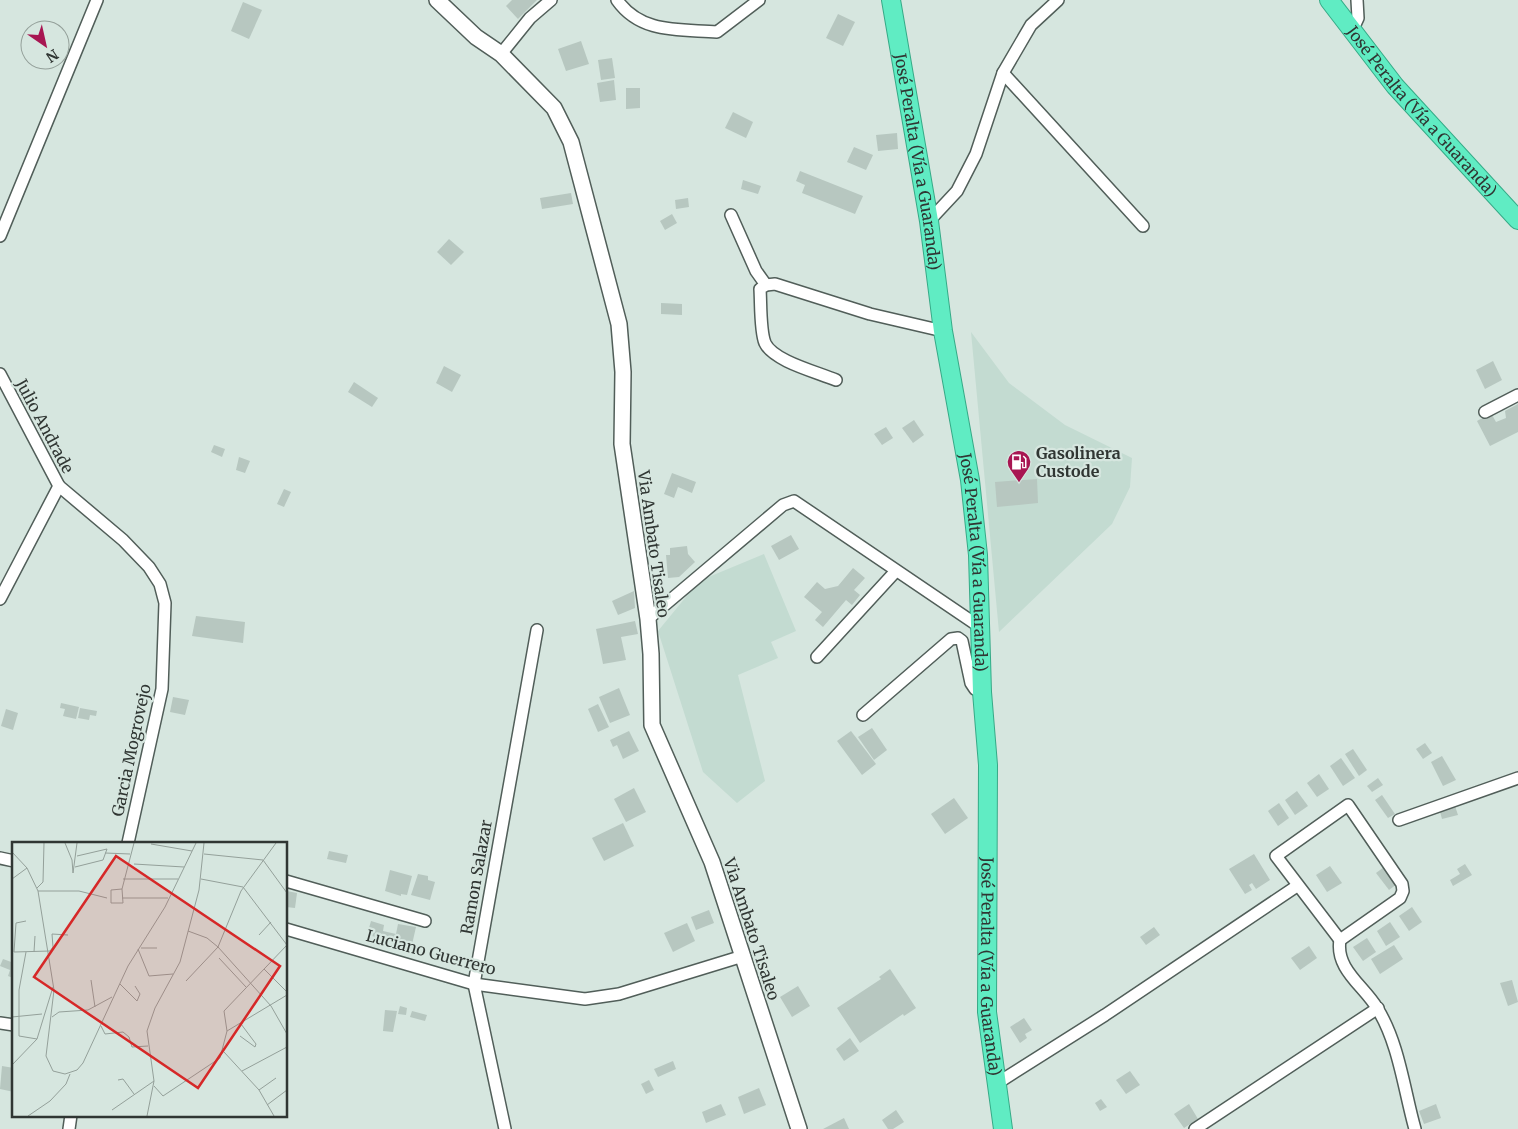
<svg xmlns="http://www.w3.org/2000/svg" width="1518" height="1129" font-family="Merriweather,serif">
  <rect width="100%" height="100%" fill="#d6e6df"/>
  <g fill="#c3dbd1">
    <polygon points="971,332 1009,383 1065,425 1132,458 1130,487 1112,524 999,632"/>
    <polygon points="764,554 796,631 771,642 778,658 738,675 765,781 737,803 703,772 658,631 699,581"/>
  </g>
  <g fill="#b7c7c0">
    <polygon points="512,0 537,0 518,19 506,6"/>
    <polygon points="243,2 262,10 249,39 231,31"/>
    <polygon points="838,14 855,22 843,46 826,38"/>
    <polygon points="581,41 589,64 566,71 558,49"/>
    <polygon points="612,58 615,78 601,80 598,60"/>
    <polygon points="614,80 616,100 600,102 597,83"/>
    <polygon points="626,88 640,88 640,108 626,109"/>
    <polygon points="733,112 753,122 746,138 725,128"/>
    <polygon points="897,133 898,149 878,151 876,135"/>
    <polygon points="854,147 873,155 866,170 847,162"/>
    <polygon points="800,171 863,196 855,214 802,193 805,185 796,181"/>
    <polygon points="743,180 761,186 758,194 741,189"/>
    <polygon points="571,193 573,204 542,209 540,198"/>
    <polygon points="688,198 689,207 676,209 675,200"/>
    <polygon points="672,214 677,223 665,230 660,221"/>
    <polygon points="449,239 464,252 451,265 437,252"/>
    <polygon points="661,303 682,304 682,315 661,314"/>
    <polygon points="1493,361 1502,380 1485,389 1476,370"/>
    <polygon points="444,366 461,375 452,392 436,383"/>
    <polygon points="354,382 378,398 372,407 348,392"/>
    <polygon points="1518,404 1518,432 1490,446 1477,421 1491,413 1496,422 1506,418 1505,411"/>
    <polygon points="914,420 924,435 913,443 902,428"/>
    <polygon points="886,427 893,438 882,445 874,434"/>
    <polygon points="214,445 225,449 222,457 211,452"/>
    <polygon points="239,457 250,461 245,473 236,470"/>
    <polygon points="672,473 696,482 692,493 678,487 674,498 664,494"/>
    <polygon points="1037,479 1038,503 997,507 995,482"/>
    <polygon points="284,489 291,492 284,507 277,504"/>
    <polygon points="791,535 799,549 779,560 771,546"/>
    <polygon points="687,546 688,554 695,562 679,577 668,578 666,555 670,555 670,548"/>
    <polygon points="853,568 865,578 854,590 860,595 852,605 846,600 823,627 815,620 822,612 804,597 817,582 825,589 838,586"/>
    <polygon points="634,591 635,608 618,615 612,601"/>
    <polygon points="196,616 245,622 243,643 192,636"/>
    <polygon points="635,621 638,634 621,637 626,660 603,664 596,629"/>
    <polygon points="619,688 630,715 610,723 599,697"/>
    <polygon points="173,697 189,700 185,715 170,712"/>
    <polygon points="61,703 79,707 76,719 63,716 65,709 60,708"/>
    <polygon points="598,704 609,727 598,732 588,709"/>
    <polygon points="80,708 97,711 96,716 90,715 89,720 78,718"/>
    <polygon points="6,709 18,713 13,730 1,726"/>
    <polygon points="872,728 887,750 874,760 858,737"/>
    <polygon points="629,731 639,751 623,759 617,745 613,747 610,740"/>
    <polygon points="851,731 876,764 862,775 837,741"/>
    <polygon points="1425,743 1432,753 1423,759 1416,749"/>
    <polygon points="1353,749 1367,770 1359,776 1345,754"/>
    <polygon points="1442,756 1456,780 1443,786 1431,762"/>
    <polygon points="1341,758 1355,778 1343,786 1330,766"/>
    <polygon points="1319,774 1329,789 1317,797 1307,783"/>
    <polygon points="1378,778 1383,785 1372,792 1367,786"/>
    <polygon points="634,788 646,812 626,822 614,799"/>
    <polygon points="1297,791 1308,806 1295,815 1285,800"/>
    <polygon points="1382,795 1395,814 1388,818 1375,800"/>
    <polygon points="954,798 968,818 945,834 931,814"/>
    <polygon points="1279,803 1289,818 1278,826 1268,811"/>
    <polygon points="1454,803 1458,815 1442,819 1439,808"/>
    <polygon points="623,823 634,846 604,861 592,838"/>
    <polygon points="329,851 348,855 346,863 327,859"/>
    <polygon points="1254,854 1270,880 1256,889 1252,883 1249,885 1252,890 1245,894 1229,869"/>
    <polygon points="1465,864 1472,875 1453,886 1450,880 1460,874 1457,869"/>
    <polygon points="1330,866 1342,883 1327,892 1316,875"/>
    <polygon points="1384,867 1397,884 1389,890 1376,873"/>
    <polygon points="390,870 412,876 407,895 401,894 401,896 385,891"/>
    <polygon points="418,874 428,876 428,880 435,882 430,900 411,895"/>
    <polygon points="287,891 297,893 295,908 286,907"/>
    <polygon points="1412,907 1422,922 1409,931 1399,916"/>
    <polygon points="709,910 714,923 696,930 691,917"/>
    <polygon points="371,921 384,925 383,931 396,934 398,924 416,927 411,949 394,946 396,936 394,941 367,935"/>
    <polygon points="1390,922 1400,937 1386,946 1377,931"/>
    <polygon points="687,923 695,941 673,952 664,933"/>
    <polygon points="1154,927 1160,935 1146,945 1140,937"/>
    <polygon points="1367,938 1376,952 1363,961 1353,947"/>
    <polygon points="1394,945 1403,959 1380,974 1371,959"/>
    <polygon points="1309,946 1317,958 1300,970 1291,958"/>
    <polygon points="3,959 14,963 13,978 8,976 10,970 0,966"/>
    <polygon points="890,969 916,1008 904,1016 903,1014 860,1043 837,1008 881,979 879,977"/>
    <polygon points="1512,980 1518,1002 1508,1006 1500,983"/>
    <polygon points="798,986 810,1006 792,1017 780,997"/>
    <polygon points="400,1006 407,1008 406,1015 398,1014"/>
    <polygon points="385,1010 397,1011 393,1032 383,1031"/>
    <polygon points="412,1011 427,1015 425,1021 410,1017"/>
    <polygon points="1024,1018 1032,1030 1025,1034 1027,1038 1020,1043 1010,1027"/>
    <polygon points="850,1038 859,1051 844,1061 836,1049"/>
    <polygon points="673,1061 676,1069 658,1077 654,1069"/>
    <polygon points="2,1066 14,1068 14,1092 0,1089"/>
    <polygon points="1130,1071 1140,1085 1126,1094 1116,1080"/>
    <polygon points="649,1080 654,1090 646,1094 641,1084"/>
    <polygon points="759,1088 766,1105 744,1114 738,1097"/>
    <polygon points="1101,1099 1107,1107 1100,1111 1095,1103"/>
    <polygon points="721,1104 726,1115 706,1123 702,1112"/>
    <polygon points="1189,1104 1198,1119 1184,1128 1174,1114"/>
    <polygon points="1436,1104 1441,1118 1424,1124 1419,1111"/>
    <polygon points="896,1110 904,1122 893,1129 888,1129 882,1120"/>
    <polygon points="844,1118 849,1129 823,1129"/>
  </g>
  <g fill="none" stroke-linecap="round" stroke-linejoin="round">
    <g stroke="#515e59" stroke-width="14">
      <g id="minor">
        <path d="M 617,0 C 641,34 679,29 717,32 L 759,0"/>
        <polyline points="1352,31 1358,18 1357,0"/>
        <polyline points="501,54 530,18 551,0"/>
        <polyline points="1003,73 1143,226"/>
        <polyline points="731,215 756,271 766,285"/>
        <polyline points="929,221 957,191 976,154 1003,73 1031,25 1058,0"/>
        <polyline points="0,236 97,0"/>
        <polyline points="0,374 59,486 123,540 149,567 160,584 165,603 162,689 128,843"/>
        <path d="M 836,380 C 817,372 773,361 765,343 C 760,331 761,304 760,289 L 766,285 L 775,284 L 870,314 L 943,331"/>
        <polyline points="1485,412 1518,395"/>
        <polyline points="0,599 59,486"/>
        <polyline points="648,619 783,505 794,501 980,627"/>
        <polyline points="817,657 895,572"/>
        <polyline points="863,715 951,639 958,638 962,641 971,683 975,689 982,692"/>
        <polygon points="1348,805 1402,884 1403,891 1400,898 1340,940 1276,856"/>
        <polyline points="1399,820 1518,778"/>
        <polyline points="0,858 14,861"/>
        <polyline points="286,881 425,921"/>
        <polyline points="286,929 474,984 585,999 619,994 743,956"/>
        <path d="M 1340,940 C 1335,969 1364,986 1377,1008 C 1399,1043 1404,1090 1415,1129"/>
        <polyline points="0,1023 14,1025"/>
        <polyline points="996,1084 1105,1015 1297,886"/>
        <polyline points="69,1129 71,1115"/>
        <polyline points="505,1129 474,984 537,630"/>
        <polyline points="1195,1129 1378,1008"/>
      </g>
    </g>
    <g stroke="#515e59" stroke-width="18">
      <polyline id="secondary" points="437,0 476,37 501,54 554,108 571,142 619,324 623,372 622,444 648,619 651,654 652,725 712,862 799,1129"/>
    </g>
    <g stroke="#36aa87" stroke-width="20">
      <g id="trunk">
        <path id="s1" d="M 891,0 L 929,221 L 943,331 L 970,480 L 978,555 L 982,692 L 988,765 L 987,1012 L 1003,1129"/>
        <path id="s2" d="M 1329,0 L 1395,86 L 1518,220"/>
      </g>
    </g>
    <use href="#minor" stroke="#fff" stroke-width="11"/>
    <use href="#secondary" stroke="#fff" stroke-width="15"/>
    <use href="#trunk" stroke="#60ecc3" stroke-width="18"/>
  </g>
  <defs>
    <g id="fuel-pin" transform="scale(1.25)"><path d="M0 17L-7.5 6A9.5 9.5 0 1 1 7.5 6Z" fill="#a81652" stroke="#d6e6df"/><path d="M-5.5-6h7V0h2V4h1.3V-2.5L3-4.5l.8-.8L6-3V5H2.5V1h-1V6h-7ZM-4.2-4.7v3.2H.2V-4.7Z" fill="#fff"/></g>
  </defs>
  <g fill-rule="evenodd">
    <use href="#fuel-pin" x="1019" y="462"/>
  </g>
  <g text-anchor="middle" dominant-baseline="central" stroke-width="4.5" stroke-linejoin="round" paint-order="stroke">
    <g font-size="16" fill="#303633" stroke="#d6e6df">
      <text stroke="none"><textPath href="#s2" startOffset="145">José Peralta (Vía a Guaranda)</textPath></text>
      <text stroke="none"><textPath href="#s1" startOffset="164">José Peralta (Vía a Guaranda)</textPath></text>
      <text transform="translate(45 426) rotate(62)">Julio Andrade</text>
      <text transform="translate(654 544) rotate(82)">Via Ambato Tisaleo</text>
      <text stroke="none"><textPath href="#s1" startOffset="569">José Peralta (Vía a Guaranda)</textPath></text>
      <text transform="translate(131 750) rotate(-78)">Garcia Mogrovejo</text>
      <text transform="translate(476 877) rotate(-80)">Ramon Salazar</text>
      <text transform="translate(752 929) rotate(72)">Via Ambato Tisaleo</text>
      <text transform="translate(431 952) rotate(15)">Luciano Guerrero</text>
      <text stroke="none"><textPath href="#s1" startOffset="974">José Peralta (Vía a Guaranda)</textPath></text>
    </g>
    <g font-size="16" font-weight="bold" fill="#303633" stroke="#d6e6df" text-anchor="start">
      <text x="1036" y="453">Gasolinera<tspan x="1036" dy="18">Custode</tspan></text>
    </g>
  </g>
  <g transform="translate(12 842)">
    <rect width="275" height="275" fill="#d6e6df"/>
    <path fill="none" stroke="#94a09a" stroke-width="1" d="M 53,1 L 60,18 L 61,31 L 65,1M 139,2 L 180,9M 0,10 L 15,26 L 26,49 L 42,148 L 34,214 L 41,229 L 53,232 L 65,228 L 71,221 L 116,124 L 153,65 L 184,1M 93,11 L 118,12M 192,12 L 251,18 L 275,51M 122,22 L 172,25M 63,25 L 91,18 L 95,7 L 65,14M 0,37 L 15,26M 111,37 L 166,37M 189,37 L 231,45 L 275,103M 25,46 L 31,40 L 32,1M 110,47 L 111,61 L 99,61 L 99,48 ZM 110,47 L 122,1M 26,49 L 67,49 L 95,56M 110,56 L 156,56M 14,79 L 4,81 L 2,110 L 38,109 L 41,105 L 40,92 L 56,93M 176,89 L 195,96 L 206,105 L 259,164 L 275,192M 247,93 L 259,80M 129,106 L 145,106M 126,107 L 137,134 L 161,132M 14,110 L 7,148 L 7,194 L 25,197M 22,110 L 23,94M 207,116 L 234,145M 252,127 L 275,150M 79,138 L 83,165M 174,139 L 206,105 L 229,49 L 264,1M 108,142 L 125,159 L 128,152 L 123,144M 0,175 L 30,172M 40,175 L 47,170 L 76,168 L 100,155M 89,184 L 93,192 L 111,190 L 117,195 L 120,205 L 136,204M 215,189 L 275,153M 228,194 L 243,205 L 244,202 L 229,182M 212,210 L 247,248 L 262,274M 0,223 L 25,197 L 41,145M 230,229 L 275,205M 106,238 L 111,237 L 122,252M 142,244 L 151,254 L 208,216 L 215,189 L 212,169 L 275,103M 247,248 L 264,236M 255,263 L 275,248M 100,268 L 142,239M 16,274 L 38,259 L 54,242 L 58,232M 135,274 L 142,239 L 135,189 L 143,166 L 168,120 L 187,48 L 192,1"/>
    <path fill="#d62828" fill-opacity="0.15" stroke="#d62828" stroke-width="2.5" d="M 104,14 L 268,124 L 186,246 L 22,135 Z"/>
    <rect width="275" height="275" fill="none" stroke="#303633" stroke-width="2.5"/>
  </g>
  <g transform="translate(45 45) rotate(146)"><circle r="24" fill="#d6e6df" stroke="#94a09a"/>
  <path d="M0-4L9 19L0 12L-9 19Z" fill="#a81652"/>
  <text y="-8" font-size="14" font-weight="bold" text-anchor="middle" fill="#303633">N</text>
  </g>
</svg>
